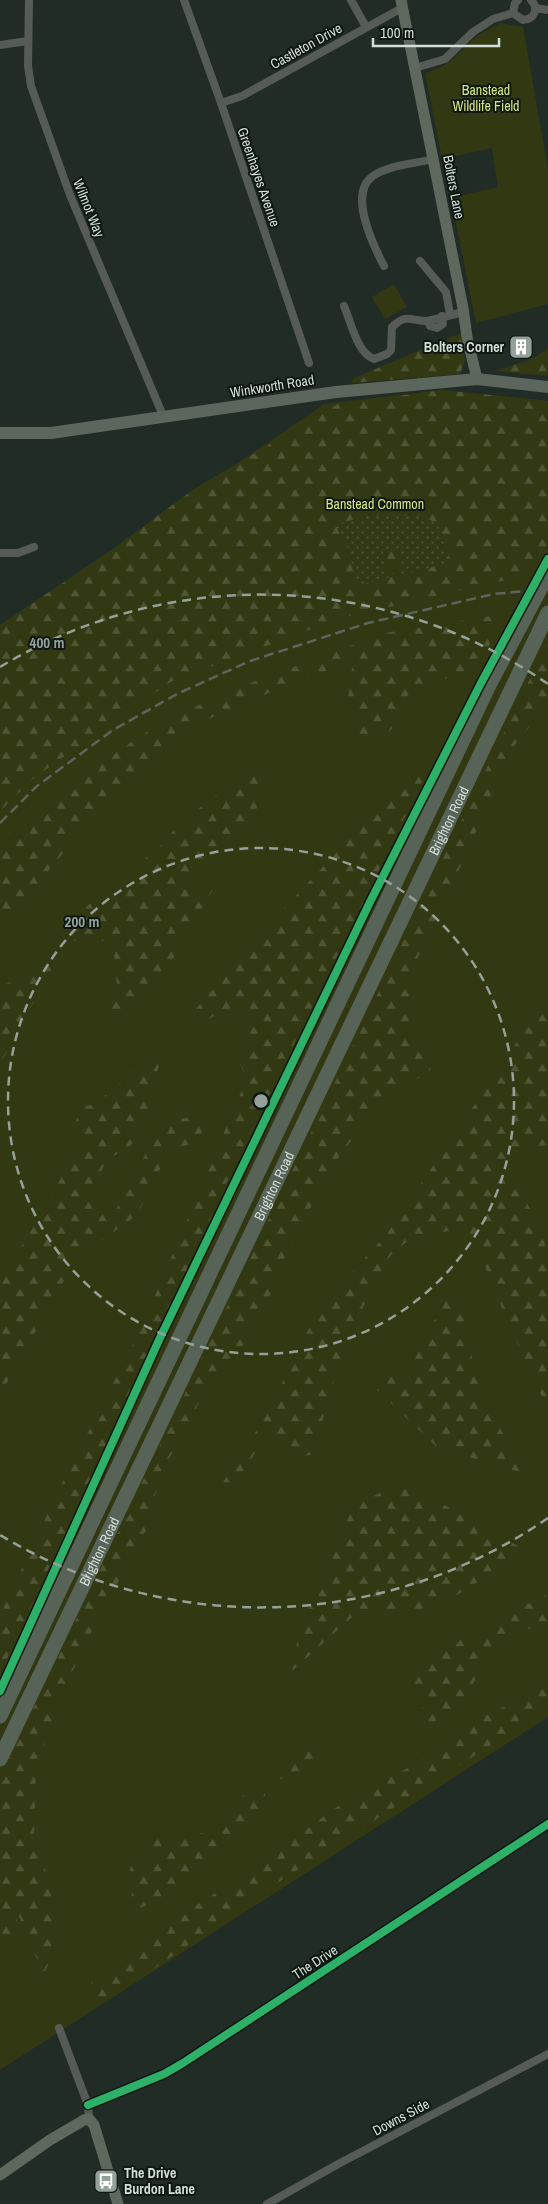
<svg xmlns="http://www.w3.org/2000/svg" width="548" height="2204" font-family="'Archivo Narrow',sans-serif">
  <defs>
    <pattern id="forest-firs" width="22" height="20" patternUnits="userSpaceOnUse" patternTransform="scale(1.25)"><rect width="22" height="20" fill="#323812"/><path d="M5 1l3.5 6h-7zM16 11l3.5 6h-7z" fill="#4f5434"/></pattern>
    <pattern id="garden-dots" width="8" height="8" patternUnits="userSpaceOnUse" patternTransform="scale(1.25)"><rect width="8" height="8" fill="#323812"/><path d="M2 2h.1M6 6h.1" fill="none" stroke="#4f5434" stroke-width="1.8" stroke-linecap="round"/></pattern>
  </defs>
  <rect width="100%" height="100%" fill="#222c27"/>
  <g fill="#323812">
    <path d="M 500,23 L 523,27 L 548,169 L 548,304 L 476,323 L 451,198 L 498,187 L 492,148 L 442,159 L 425,73 C 451,65 458,54 476,37 C 483,31 493,28 500,23 Z"/>
    <polygon points="394,284 407,307 385,319 372,297"/>
    <polygon points="442,390 548,401 548,1717 0,2070 0,625 49,593 324,404"/>
  </g>
  <g fill="url(#forest-firs)">
    <polygon points="461,333 465,361 460,374 351,383 354,378"/>
    <polygon points="548,349 548,376 495,371 529,360"/>
    <polygon points="442,390 548,401 548,551 536,573 341,618 170,682 35,777 0,811 0,625 113,549 194,489 338,404"/>
    <polygon points="504,614 477,671 423,684 399,702 395,727 359,750 359,733 348,697 353,661 282,687 176,733 102,807 0,928 0,841 62,790 161,722 240,687 385,633"/>
    <polygon points="548,641 548,704 508,753 470,846 411,972 412,1043 431,1069 373,1111 331,1168 283,1261 265,1309 250,1312 249,1339 208,1381 186,1432 162,1469 146,1530 84,1646 56,1708 36,1772 34,1839 39,1857 44,1865 58,1923 58,1931 48,1953 48,1965 45,1971 42,1971 18,1914 16,1925 11,1939 0,1943 0,1777"/>
    <path d="M 442,741 L 242,1150 L 0,1674 L 0,1616 L 60,1487 L 142,1327 L 247,1078 L 240,1064 L 250,1037 L 252,1017 C 227,1008 225,1010 202,1023 L 193,1012 L 288,904 Z"/>
    <path d="M 259,775 L 256,818 L 208,854 L 193,886 L 214,887 L 173,959 L 128,1009 L 122,1013 L 106,1010 L 117,986 L 113,941 L 59,941 L 91,902 L 115,900 C 130,879 144,852 169,841 L 172,832 L 187,824 L 193,813 L 234,781 Z"/>
    <polygon points="49,958 55,963 0,1064 0,985 6,984"/>
    <polygon points="548,996 548,1145 511,1149 510,1175 539,1224 548,1255 548,1410 509,1325 475,1242 454,1230 411,1238 389,1257 344,1344 313,1454 294,1459 268,1434 235,1483 223,1482 266,1416 319,1308 387,1234"/>
    <polygon points="164,1045 148,1109 131,1145 106,1161 88,1201 93,1209 107,1214 117,1208 163,1121 202,1116 204,1121 200,1142 170,1149 137,1215 76,1259 0,1395 0,1282 46,1205 84,1137 76,1121 81,1107 95,1104"/>
    <polygon points="446,1298 463,1316 479,1389 506,1439 523,1464 523,1473 438,1448 373,1386 383,1373 403,1382"/>
    <polygon points="403,1482 527,1551 430,1612 385,1612 351,1618 292,1671 302,1615 316,1601 353,1506"/>
    <polygon points="548,1594 548,1639 520,1624 486,1662 462,1702 428,1726 420,1711 427,1701 417,1690 409,1690 401,1683 401,1678 467,1636 481,1642 490,1638 490,1626 500,1618"/>
    <polygon points="548,1685 548,1708 268,1889 108,2001 89,1999 92,1981 124,1962 198,1904 235,1881 344,1802 413,1765 477,1720"/>
    <path d="M 311,1747 L 317,1748 C 324,1771 293,1773 278,1780 L 273,1773 C 281,1758 295,1751 311,1747 Z"/>
    <path d="M 265,1786 L 265,1806 L 242,1832 L 210,1855 L 171,1895 L 133,1911 L 130,1867 L 148,1862 L 153,1827 L 162,1843 C 181,1837 203,1836 221,1824 C 230,1818 242,1797 248,1787 Z"/>
  </g>
  <path fill="url(#garden-dots)" fill-rule="evenodd" d="M 368,515 L 422,516 L 441,525 L 450,563 L 355,586 L 350,552 L 335,525 ZM 399,548 L 401,558 L 397,559 L 400,572 L 388,574 L 383,551 Z"/>
  <g fill="none" stroke-linecap="round" stroke-linejoin="round">
    <g stroke="#565c55" stroke-width="8">
      <polyline points="29,0 28,66 31,86 70,195 164,418"/>
      <polyline points="184,0 221,103 309,363"/>
      <polyline points="351,0 366,27"/>
      <path d="M 518,0 L 515,3 L 513,13 L 523,20 C 535,19 539,8 531,0"/>
      <polyline points="535,8 548,10"/>
      <polyline points="0,45 28,41"/>
      <polyline points="415,68 445,59 473,32 493,19 513,13"/>
      <polyline points="221,103 242,96 402,8"/>
      <polyline points="420,261 446,292 450,314"/>
      <path d="M 384,266 C 373,245 348,193 373,176 C 388,165 414,164 433,159"/>
      <path d="M 344,306 C 351,322 357,353 374,359 L 387,354 L 391,350 L 392,327 C 406,314 409,320 425,321 C 430,321 455,314 464,312"/>
      <polyline points="428,321 430,326 437,328 443,324 442,316"/>
      <polyline points="0,553 18,553 34,547"/>
      <polyline points="59,2028 88,2105 89,2119"/>
      <polyline points="88,2105 164,2074 183,2063 548,1824"/>
      <polyline points="267,2204 340,2163 548,2054"/>
    </g>
    <g stroke="#5f685d" stroke-width="11">
      <polyline points="401,0 463,308 467,337 477,379"/>
      <polyline points="0,2175 50,2140 84,2120 89,2119 94,2125 118,2204"/>
    </g>
    <polyline stroke="#5d665c" stroke-width="12" points="0,433 51,433 336,392 477,379 548,387"/>
    <g stroke="#586358" stroke-width="15">
      <polyline points="0,1716 489,685 548,574"/>
      <path id="s1" d="M 0,1759 L 548,613"/>
    </g>
    <polyline stroke="#5d635e" stroke-width="2.5" stroke-dasharray="10 5" stroke-linecap="butt" points="0,823 37,786 113,730 177,694 250,661 368,623 494,594 548,589"/>
    <g stroke="#0e1712" stroke-width="11">
      <g id="cycleway">
        <polyline points="0,1691 159,1340 370,902 480,685 548,559"/>
        <polyline points="88,2105 164,2074 183,2063 548,1824"/>
      </g>
    </g>
    <use href="#cycleway" stroke="#2db169" stroke-width="8"/>
  </g>
  <g fill="none" stroke="#94a09a" stroke-width="2.5" stroke-dasharray="9 6">
    <circle cx="261" cy="1101" r="253"/>
    <path d="M548 1518A506 506 0 0 1 0 1535M0 667A506 506 0 0 1 548 684"/>
  </g>
  <defs>
    <g id="building-square" transform="scale(1.25)"><rect x="-9" y="-9" width="18" height="18" rx="4" fill="#94a09a" stroke="#0e1712"/><path d="M-4-6H4V6H1V3H-1V6H-4ZM-2.5-4.3h1.7v1.8h-1.7ZM.8-4.3h1.7v1.8H.8ZM-2.5-1h1.7V.8h-1.7ZM.8-1h1.7V.8H.8Z" fill="#fff"/></g>
    <g id="bus-square" transform="scale(1.25)"><rect x="-9" y="-9" width="18" height="18" rx="4" fill="#94a09a" stroke="#0e1712"/><path d="M-5-6H5V4H4V6H2V4H-2V6H-4V4H-5ZM-3.5-4V0h7V-4ZM-3.5 1.2v1.5H-2V1.2ZM2 1.2v1.5H3.5V1.2Z" fill="#fff"/></g>
  </defs>
  <g fill-rule="evenodd">
    <use href="#building-square" x="521" y="347"/>
    <use href="#bus-square" x="106" y="2181"/>
  </g>
  <g text-anchor="middle" dominant-baseline="central" stroke-width="4" stroke-linejoin="round" paint-order="stroke">
    <g font-size="14" fill="#d2dfd8" stroke="#0e1712">
      <text transform="translate(306 46) rotate(-29)">Castleton Drive</text>
      <text transform="translate(259 177) rotate(71)">Greenhayes Avenue</text>
      <text transform="translate(454 187) rotate(79)">Bolters Lane</text>
      <text transform="translate(89 208) rotate(68)">Wilmot Way</text>
      <text transform="translate(272 386) rotate(-9)">Winkworth Road</text>
      <text stroke="none"><textPath href="#s1" startOffset="1040">Brighton Road</textPath></text>
      <text stroke="none"><textPath href="#s1" startOffset="635">Brighton Road</textPath></text>
      <text stroke="none"><textPath href="#s1" startOffset="230">Brighton Road</textPath></text>
      <text transform="translate(315 1962) rotate(-33)">The Drive</text>
      <text transform="translate(401 2117) rotate(-28)">Downs Side</text>
    </g>
    <g font-size="14" fill="#d7e684" stroke="#0e1712">
      <text x="486" y="90">Banstead<tspan x="486" dy="16">Wildlife Field</tspan></text>
      <text x="375" y="504">Banstead Common</text>
    </g>
    <g font-size="14" font-weight="bold" fill="#d2dfd8" stroke="#0e1712" text-anchor="end">
      <text x="504" y="347">Bolters Corner</text>
      <text x="124" y="2173" text-anchor="start">The Drive<tspan x="124" dy="16">Burdon Lane</tspan></text>
    </g>
  </g>
  <circle cx="261" cy="1101" r="8" fill="#94a09a" stroke="#0e1712" stroke-width="2.5"/>
  <g font-size="15" text-anchor="middle" font-weight="bold" fill="#94a09a" stroke="#0e1712" stroke-width="4" stroke-linejoin="round" paint-order="stroke">
    <text x="47" y="648">400 m</text>
    <text x="82" y="927">200 m</text>
  </g>
  <path d="M373 38v8h126v-8" fill="none" stroke="#d2dfd8" stroke-width="2.5"/>
  <text x="380" y="38" font-size="15" fill="#d2dfd8" stroke="#0e1712" stroke-width="4" paint-order="stroke">100 m</text>
</svg>
